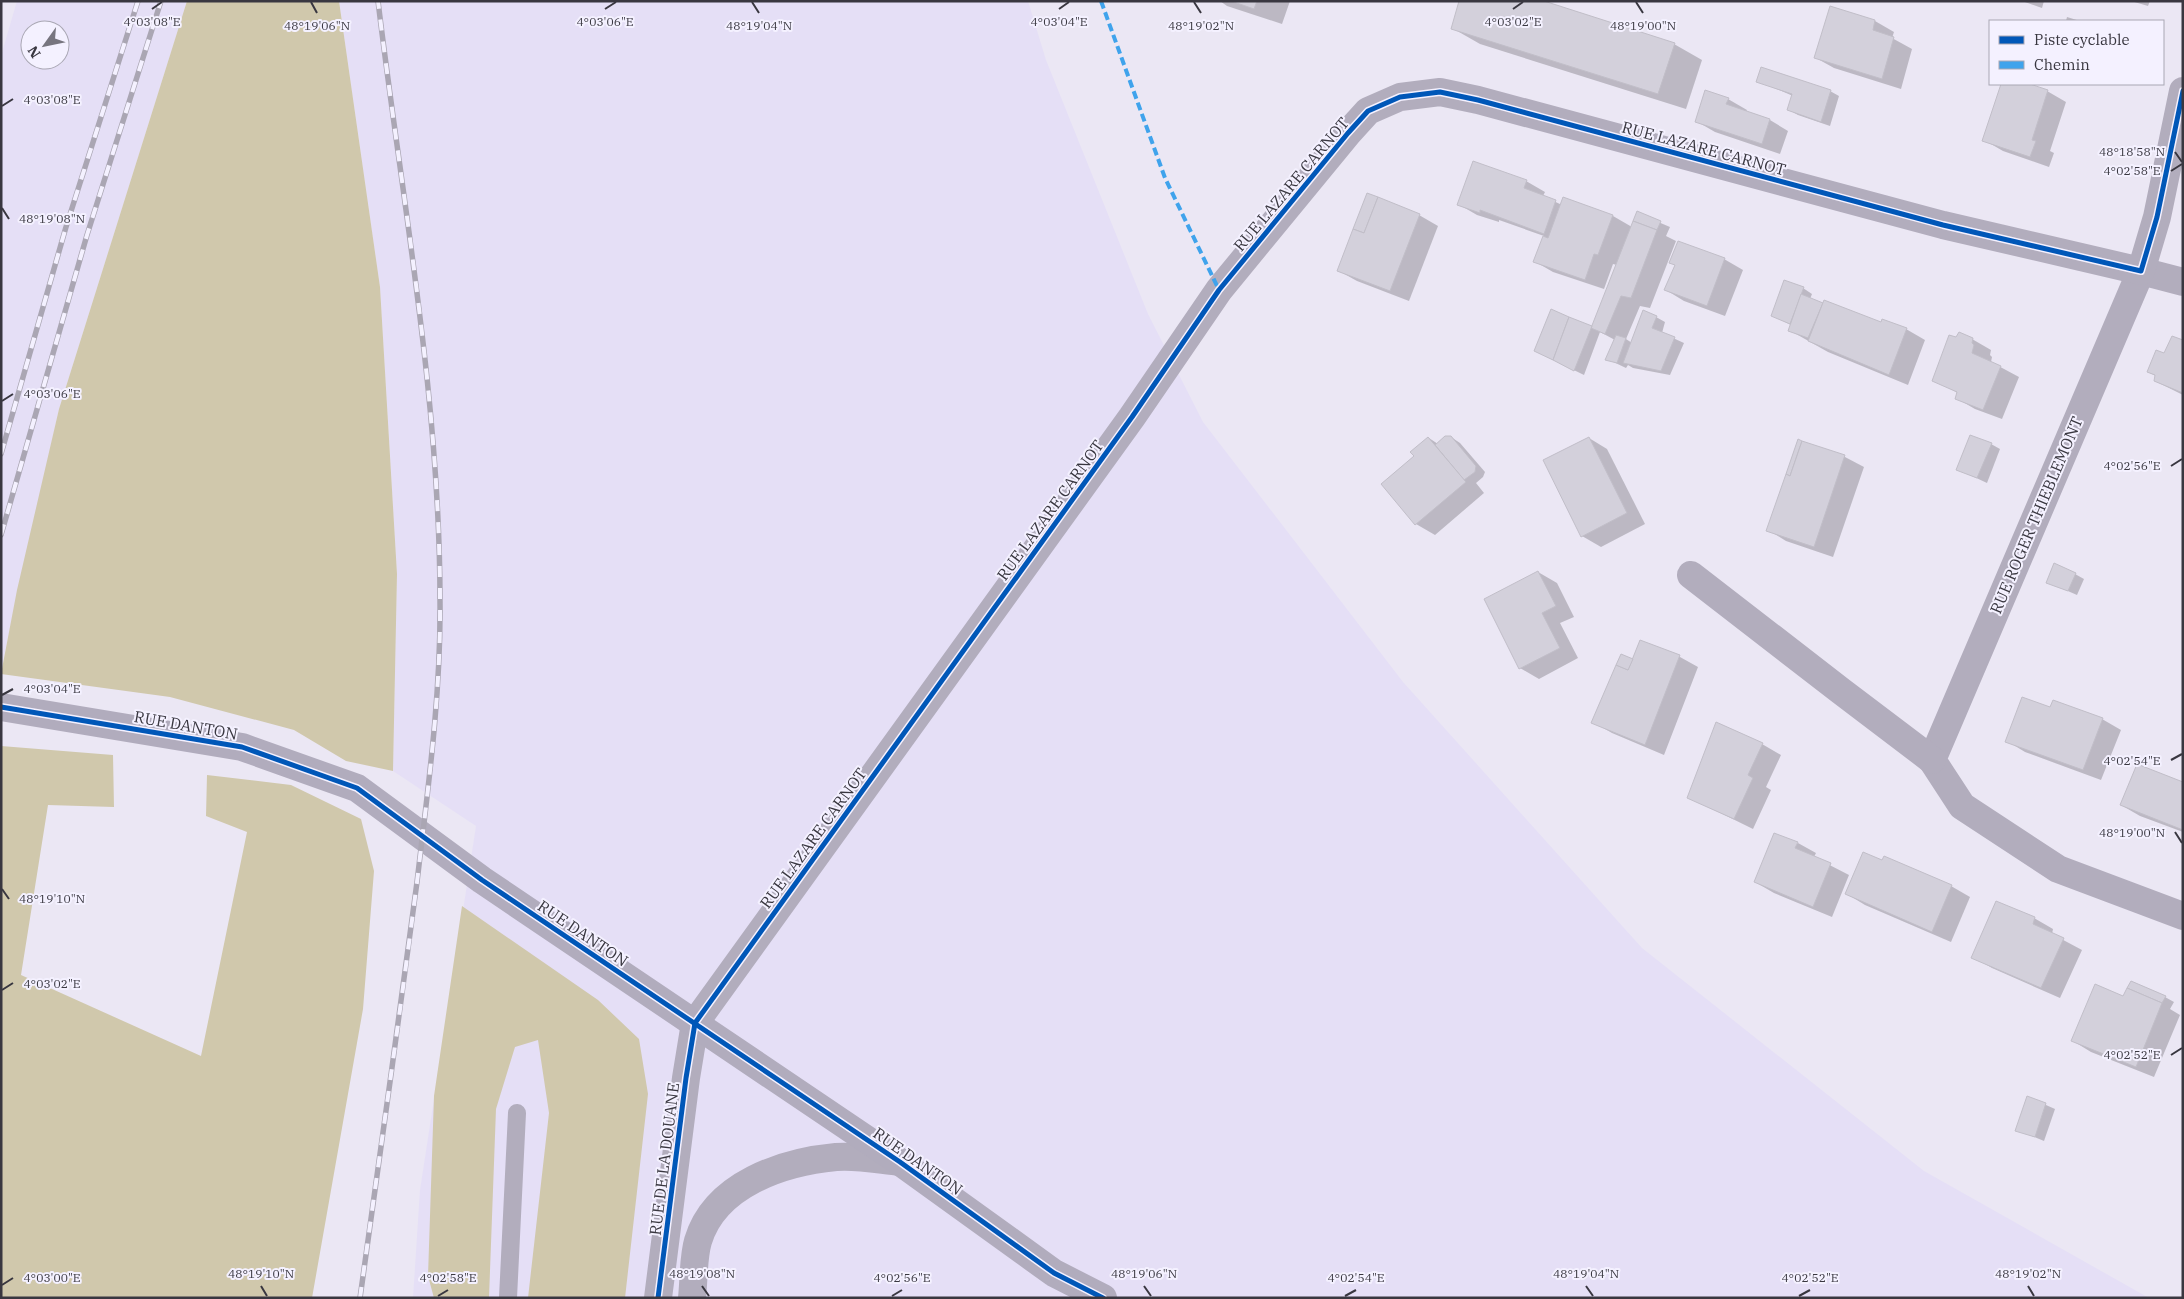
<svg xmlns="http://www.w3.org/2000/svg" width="2184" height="1299" font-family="'IBM Plex Serif',serif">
  <rect width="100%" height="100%" fill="#ebe7f4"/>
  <g fill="#e5dff6" fill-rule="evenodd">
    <path d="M 17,1 L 187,1 L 59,409 L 1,669 L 1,56 ZM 30,30 L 60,30 L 60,60 L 30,60 Z"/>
    <polygon points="339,1 1028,1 1046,60 1148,314 1203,422 1403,682 1642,948 1924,1171 2149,1298 413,1298 420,1190 476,826 393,771 397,574 380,287"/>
  </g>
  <g fill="#d0c8ac">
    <polygon points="187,1 339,1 380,287 397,574 393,771 346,761 294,730 170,697 1,674 17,590 59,409"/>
    <polygon points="1,746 113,755 114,807 48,805 21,975 201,1056 247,832 206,816 207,775 291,785 361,819 374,871 363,1009 312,1298 1,1298"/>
    <polygon points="462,906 598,1000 639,1039 648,1094 625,1298 528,1298 549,1113 538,1040 515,1047 496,1109 489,1298 434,1298 428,1276 434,1096"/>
  </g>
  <g fill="#0003">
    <polygon points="1220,1 1290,1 1282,24 1227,6"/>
    <polygon points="2022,1 2044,1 2042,8"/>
    <polygon points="2131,1 2150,1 2148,6"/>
    <polygon points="1831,7 1875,21 1894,32 1892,38 1912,49 1901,89 1834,68 1816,58"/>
    <polygon points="2067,17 2080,21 2066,21"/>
    <polygon points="1452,28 1674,44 1702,60 1686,109 1480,44"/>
    <polygon points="1758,81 1830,91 1839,96 1830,126 1798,115 1789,110 1793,96"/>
    <polygon points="2002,84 2027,84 2047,91 2066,102 2050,151 2054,153 2049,167 2003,151 1984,140"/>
    <polygon points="1728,99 1747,110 1746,112 1770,120 1788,131 1780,154 1715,132 1696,121"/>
    <polygon points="1526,181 1545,192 1543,196 1562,205 1564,199 1613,216 1632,227 1637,213 1670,227 1666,236 1676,241 1650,308 1640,306 1626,339 1632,343 1656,317 1665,322 1662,333 1684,343 1670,375 1633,368 1628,365 1626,368 1607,359 1615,340 1600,332 1584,375 1545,356 1551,311 1592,328 1617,265 1613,264 1604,289 1553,272 1534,261 1544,236 1499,220 1499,222 1477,215 1458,204"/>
    <polygon points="1419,215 1438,226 1409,301 1357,281 1339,271"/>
    <polygon points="1724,259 1743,270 1725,316 1684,301 1666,290"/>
    <polygon points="1803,288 1812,294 1810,299 1881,324 1906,329 1925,340 1908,385 1828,352 1789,330 1791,325 1772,315"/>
    <polygon points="1957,339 1972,339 1991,350 1990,355 1992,357 1991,362 2019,377 2002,419 1975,409 1956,398 1958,393 1934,380"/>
    <polygon points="2183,342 2183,395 2155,381 2156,376 2148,372 2164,355"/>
    <polygon points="1451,437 1460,443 1485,472 1483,477 1476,483 1484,493 1435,535 1416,524 1416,457 1429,438 1438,444"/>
    <polygon points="1589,438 1607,449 1645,524 1601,547 1582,536 1545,460"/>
    <polygon points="1802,442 1845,457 1864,467 1833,557 1786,541 1768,530"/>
    <polygon points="1991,444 2000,449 1987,483 1957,469"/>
    <polygon points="1538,572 1557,583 1574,617 1560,623 1578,658 1539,679 1520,668"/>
    <polygon points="2075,574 2084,579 2077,595 2047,582"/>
    <polygon points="1641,642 1680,657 1698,667 1664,755 1612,733 1593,722 1632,660"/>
    <polygon points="2051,709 2102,719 2121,730 2101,780 2025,752 2007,741"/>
    <polygon points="1762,744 1781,755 1766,787 1771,790 1753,829 1688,797"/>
    <polygon points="2183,783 2183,832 2140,816 2121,805"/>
    <polygon points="1798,843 1816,853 1814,857 1849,875 1832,917 1774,893 1755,882"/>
    <polygon points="1951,886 1970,897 1951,942 1865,905 1847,894"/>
    <polygon points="2034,918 2053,929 2052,934 2082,950 2060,998 1992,968 1973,957"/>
    <polygon points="2165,997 2174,1002 2170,1009 2180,1015 2154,1077 2091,1052 2073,1041 2124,998"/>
    <polygon points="2028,1097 2055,1109 2044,1141 2017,1130"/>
  </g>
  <g fill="#d3d0db" stroke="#c1bec8">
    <polygon points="1231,1 1257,1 1254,9"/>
    <polygon points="1459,1 1544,1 1675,43 1658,94 1451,29"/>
    <polygon points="1830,6 1875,20 1873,30 1894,37 1882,79 1814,58"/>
    <polygon points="1761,67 1831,90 1821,122 1787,110 1792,94 1756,82"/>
    <polygon points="2001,84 2030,84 2048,90 2032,140 2036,141 2030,157 1982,141"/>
    <polygon points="1705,90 1729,98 1726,104 1770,119 1762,144 1695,122"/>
    <polygon points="1473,161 1527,180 1524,188 1556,200 1544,234 1480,210 1480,213 1457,205"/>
    <polygon points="1367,193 1378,197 1364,233 1353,229"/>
    <polygon points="1378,197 1420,214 1390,291 1337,271 1353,229 1364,233"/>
    <polygon points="1563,197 1613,215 1598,255 1594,254 1585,280 1533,262 1543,236 1548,238"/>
    <polygon points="1637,211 1661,221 1657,230 1633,221"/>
    <polygon points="1633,221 1657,230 1631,298 1621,296 1605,334 1591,328"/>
    <polygon points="1678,241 1725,258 1707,306 1664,290 1675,265 1669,263"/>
    <polygon points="1784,280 1804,287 1790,324 1771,316"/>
    <polygon points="1801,294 1823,303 1808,338 1788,331"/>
    <polygon points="1824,300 1881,322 1882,319 1907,328 1889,375 1808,341"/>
    <polygon points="1551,309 1569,317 1553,360 1534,351"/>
    <polygon points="1643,310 1657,316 1652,328 1675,337 1661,371 1623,363"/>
    <polygon points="1569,317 1592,326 1574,371 1553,360"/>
    <polygon points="1959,332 1973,338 1972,343 1974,345 1972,353 2001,366 1983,410 1955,399 1957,392 1932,381 1949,335 1956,337"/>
    <polygon points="1616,335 1626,338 1617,363 1605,360"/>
    <polygon points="2172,336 2183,340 2183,393 2154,381 2155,375 2147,372 2156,350 2164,353"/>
    <polygon points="1970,435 1992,443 1977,478 1956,470"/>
    <polygon points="1445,436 1451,436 1476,466 1475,472 1464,480 1435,445"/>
    <polygon points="1428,437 1466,482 1415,525 1381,484 1414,456 1410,452"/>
    <polygon points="1589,437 1627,513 1581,537 1543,460"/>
    <polygon points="1798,439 1802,441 1790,476 1786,474"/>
    <polygon points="1802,441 1845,455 1814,547 1766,531 1786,474 1790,476"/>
    <polygon points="2054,563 2076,573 2068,591 2046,583"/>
    <polygon points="1538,571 1556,606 1542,613 1560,648 1519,669 1484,599"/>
    <polygon points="1640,640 1680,655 1645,745 1591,723 1616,665 1628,670"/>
    <polygon points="1621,654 1633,659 1628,670 1616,665"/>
    <polygon points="2022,697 2050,707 2053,700 2103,718 2083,770 2005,742"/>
    <polygon points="1716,722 1763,743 1748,775 1753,778 1734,819 1687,798"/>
    <polygon points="2137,764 2183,782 2183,830 2120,805"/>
    <polygon points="1774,833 1798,842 1795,848 1831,863 1813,907 1754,882"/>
    <polygon points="1863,852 1882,860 1884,856 1952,885 1932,932 1845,894"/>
    <polygon points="1996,901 2035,917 2033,924 2064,938 2041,988 1971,958"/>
    <polygon points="2131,981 2166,996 2162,1003 2127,988"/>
    <polygon points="2095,984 2123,996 2127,988 2162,1003 2136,1067 2071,1041"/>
    <polygon points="2027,1096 2046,1103 2035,1137 2015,1131"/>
  </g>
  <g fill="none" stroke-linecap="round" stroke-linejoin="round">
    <polyline stroke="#b2adbd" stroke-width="18" points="508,1298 517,1113"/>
    <g stroke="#b2adbd" stroke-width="28">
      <polyline points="2183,282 2141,271 1932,760 1962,806 2058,869 2183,916"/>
      <polyline points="1691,575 1841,691 1932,760"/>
      <polyline points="658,1298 686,1078 695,1023 1132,417 1219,290 1348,133 1368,111 1400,97 1440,92 1478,100 1943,225 2141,271 2157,217 2183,91"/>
      <path d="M 692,1298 C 694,1280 693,1258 698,1241 C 715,1184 783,1162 836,1157 C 856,1155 880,1160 900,1162"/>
    </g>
    <polyline stroke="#b1acbd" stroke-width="28" points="1,707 242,747 357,788 482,880 900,1162 1054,1273 1103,1298"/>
    <g stroke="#aaa6b3" stroke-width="5.5">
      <g id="rail">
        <polyline points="1,454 66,227 138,1"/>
        <polyline points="1,535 87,235 161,1"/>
        <path d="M 360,1298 C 379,1159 399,1021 417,882 C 428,788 441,695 440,601 C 440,399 402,201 378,1"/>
      </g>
    </g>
    <use href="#rail" stroke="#f4f1ff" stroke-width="4" stroke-dasharray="11" stroke-linecap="butt"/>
    <polyline stroke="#3fa3ec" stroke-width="4" stroke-dasharray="8 4" stroke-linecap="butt" points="1101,1 1165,178 1219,290"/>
    <g stroke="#f4f1ff" stroke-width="8">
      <g id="cycleway">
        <polyline points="1,707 242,747 357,788 482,880 900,1162 1054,1273 1103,1298"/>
        <polyline points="658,1298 686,1078 695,1023 1132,417 1219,290 1348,133 1368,111 1400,97 1440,92 1478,100 1943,225 2141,271 2157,217 2183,91"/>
      </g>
    </g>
    <use href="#cycleway" stroke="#0057b8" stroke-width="5"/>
  </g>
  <path fill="none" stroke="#393740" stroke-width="2" d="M 311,2 L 317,13M 752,2 L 759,13M 1194,2 L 1201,13M 1636,2 L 1643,13M 152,9 L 162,2M 605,9 L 616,2M 1059,9 L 1069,2M 1513,9 L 1523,2M 2,106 L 13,99M 2175,152 L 2182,162M 2171,171 L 2182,164M 2,208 L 9,219M 2,401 L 13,394M 2171,466 L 2182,459M 2,695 L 13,689M 2171,760 L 2182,754M 2175,832 L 2182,843M 2,889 L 9,899M 2,990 L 13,983M 2171,1055 L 2182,1048M 2,1285 L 13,1278M 261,1286 L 267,1296M 702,1286 L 709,1296M 1144,1286 L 1151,1296M 1586,1286 L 1593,1296M 2028,1286 L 2034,1296M 438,1296 L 448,1290M 892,1296 L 902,1290M 1345,1296 L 1356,1290M 1799,1296 L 1810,1290"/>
  <g text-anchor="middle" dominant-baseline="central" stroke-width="4" stroke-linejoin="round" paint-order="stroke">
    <g font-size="16" fill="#393740" stroke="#f4f1ff">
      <text transform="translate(1704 148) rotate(15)">RUE LAZARE CARNOT</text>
      <text transform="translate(1291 184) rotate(-50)">RUE LAZARE CARNOT</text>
      <text transform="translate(1050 510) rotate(-54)">RUE LAZARE CARNOT</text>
      <text transform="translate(2036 515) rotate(-67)">RUE ROGER THIEBLEMONT</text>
      <text transform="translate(186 725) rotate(10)">RUE DANTON</text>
      <text transform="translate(813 838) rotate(-54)">RUE LAZARE CARNOT</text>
      <text transform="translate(583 933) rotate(34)">RUE DANTON</text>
      <text transform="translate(664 1159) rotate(-83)">RUE DE LA DOUANE</text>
      <text transform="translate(918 1161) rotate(35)">RUE DANTON</text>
    </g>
  </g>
  <g font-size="12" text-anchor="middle" fill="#393740" stroke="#f4f1ff" stroke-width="4" stroke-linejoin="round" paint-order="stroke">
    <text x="152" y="26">4°03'08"E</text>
    <text x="605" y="26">4°03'06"E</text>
    <text x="1059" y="26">4°03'04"E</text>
    <text x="1513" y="26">4°03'02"E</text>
    <text x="759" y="30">48°19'04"N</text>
    <text x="317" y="30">48°19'06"N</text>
    <text x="1201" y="30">48°19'02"N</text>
    <text x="1643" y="30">48°19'00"N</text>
    <text x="52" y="104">4°03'08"E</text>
    <text x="2132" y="156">48°18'58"N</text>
    <text x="2132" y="175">4°02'58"E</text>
    <text x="52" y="223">48°19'08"N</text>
    <text x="52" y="398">4°03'06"E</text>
    <text x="2132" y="470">4°02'56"E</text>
    <text x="52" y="693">4°03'04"E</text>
    <text x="2132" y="765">4°02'54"E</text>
    <text x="2132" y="837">48°19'00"N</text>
    <text x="52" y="903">48°19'10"N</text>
    <text x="52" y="988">4°03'02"E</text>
    <text x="2132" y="1059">4°02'52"E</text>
    <text x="261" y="1278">48°19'10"N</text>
    <text x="702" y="1278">48°19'08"N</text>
    <text x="1144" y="1278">48°19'06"N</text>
    <text x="1586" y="1278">48°19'04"N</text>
    <text x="2028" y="1278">48°19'02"N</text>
    <text x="448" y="1282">4°02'58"E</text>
    <text x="902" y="1282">4°02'56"E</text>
    <text x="1356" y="1282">4°02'54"E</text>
    <text x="1810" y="1282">4°02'52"E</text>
    <text x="52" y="1282">4°03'00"E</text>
  </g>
  <rect width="2184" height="1299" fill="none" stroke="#393740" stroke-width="5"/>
  <rect x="1989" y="20" width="175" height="65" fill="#f4f1ff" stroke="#a9a7b3"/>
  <rect x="1999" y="36" width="25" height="8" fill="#0057b8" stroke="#a9a7b3"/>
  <text x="2034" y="45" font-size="15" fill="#393740">Piste cyclable</text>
  <rect x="1999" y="61" width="25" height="8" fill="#3fa3ec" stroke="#a9a7b3"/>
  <text x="2034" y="70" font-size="15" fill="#393740">Chemin</text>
  <g transform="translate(45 45) rotate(237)"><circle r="24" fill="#f4f1ff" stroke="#a9a7b3"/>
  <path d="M0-4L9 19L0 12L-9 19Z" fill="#77757f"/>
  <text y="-8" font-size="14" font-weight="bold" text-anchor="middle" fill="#393740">N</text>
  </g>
</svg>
